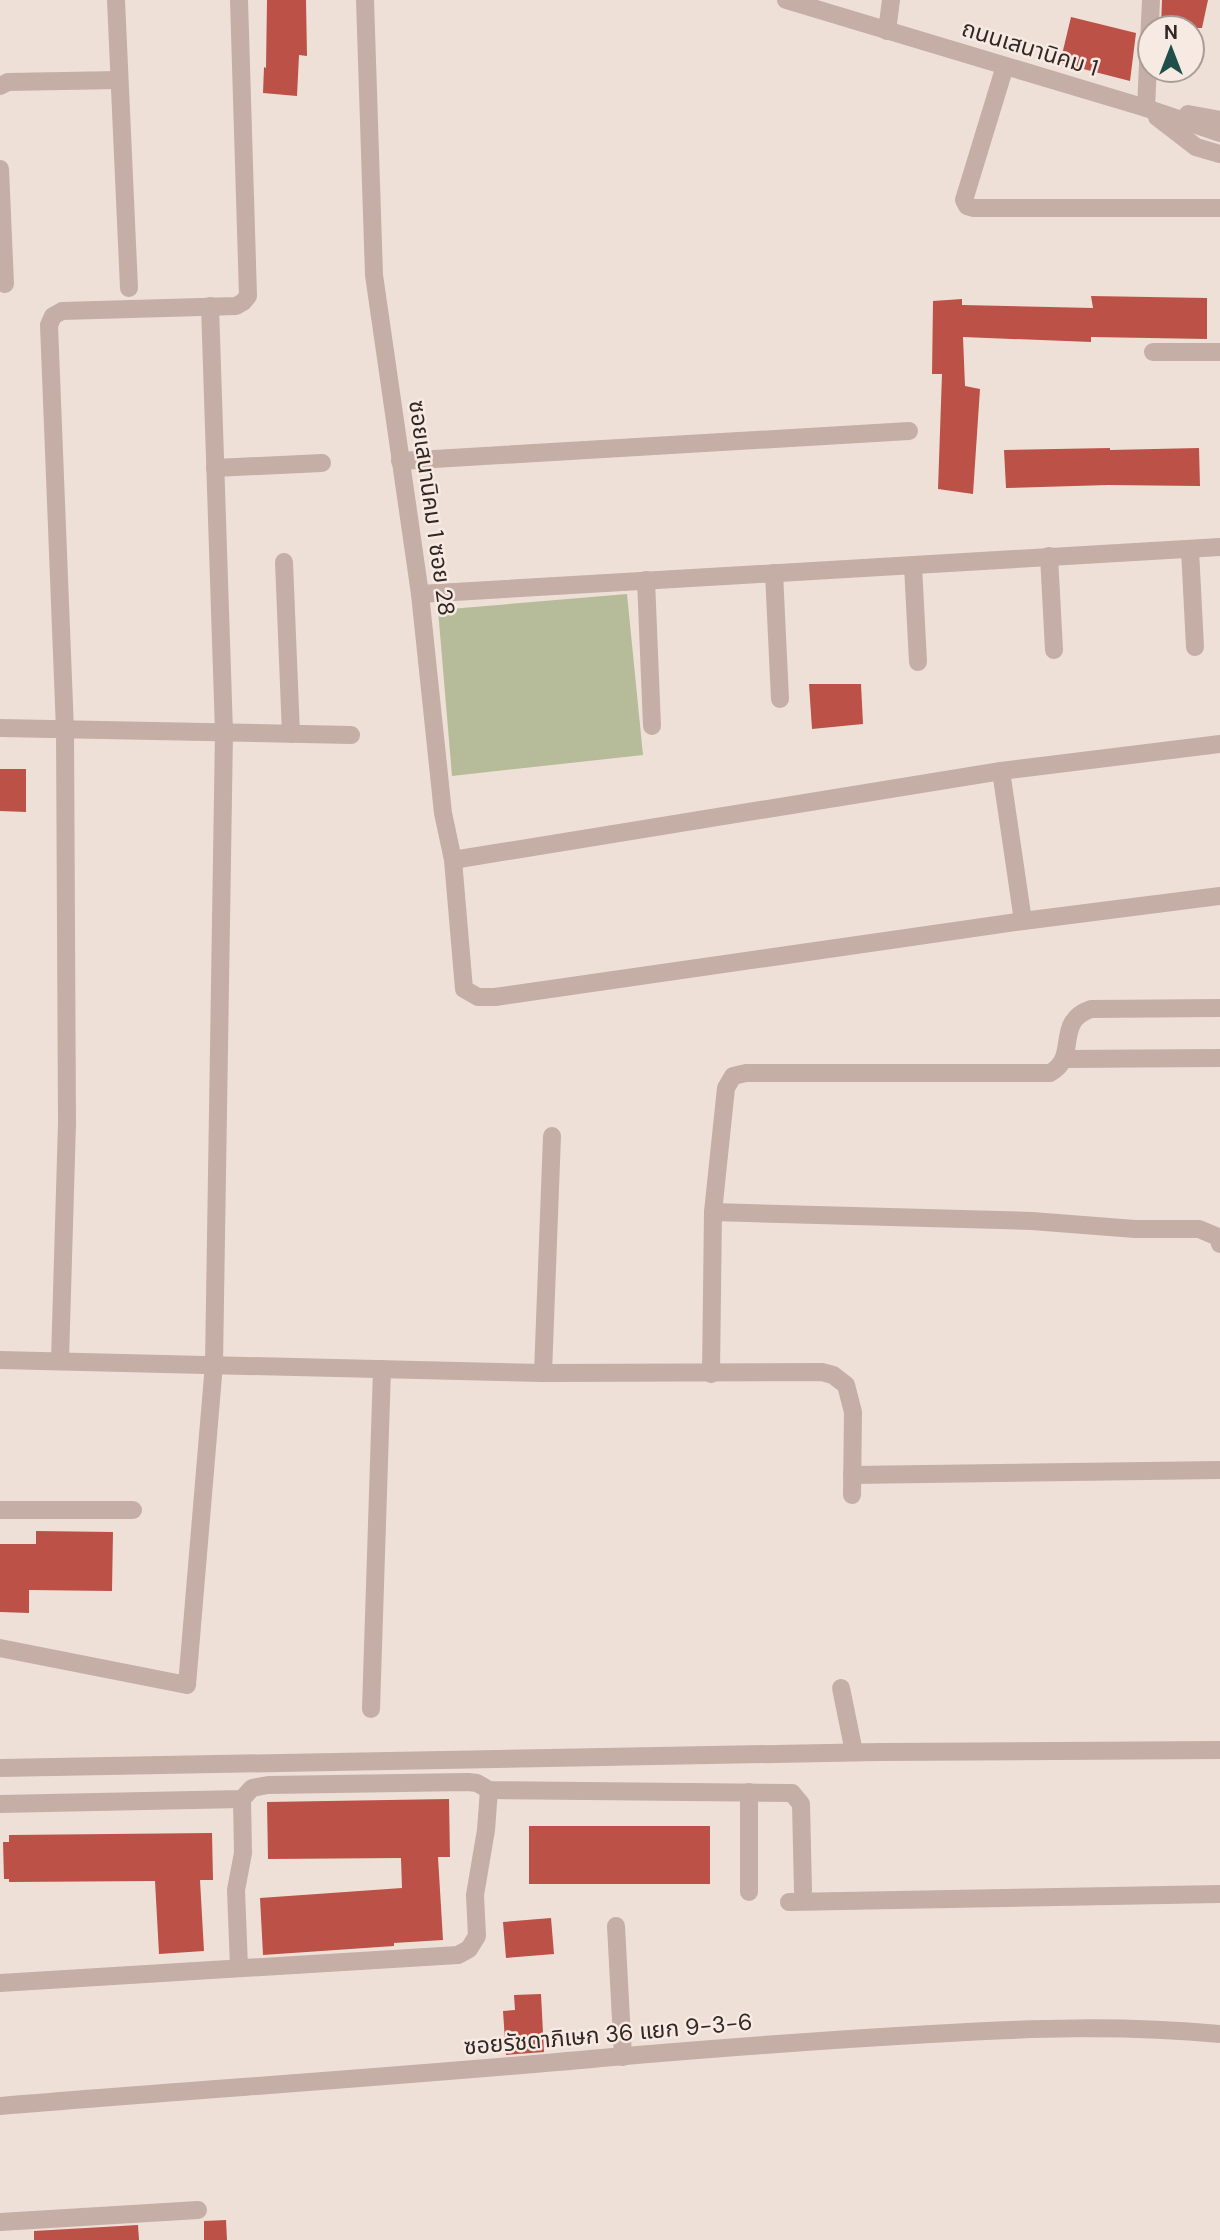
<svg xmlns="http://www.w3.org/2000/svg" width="1220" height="2240" font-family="'DM Sans','Noto Sans Thai',sans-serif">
  <rect width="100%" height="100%" fill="#eee0d7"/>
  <polygon fill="#b6bc99" points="627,594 643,755 452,776 438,610"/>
  <g fill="#bc5148">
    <polygon points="267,0 306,0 307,56 299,55 297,96 263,93 264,67 266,68"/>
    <polygon points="1162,0 1208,0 1202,28 1161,28"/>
    <polygon points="1071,17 1136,33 1130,81 1060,63"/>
    <polygon points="1091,296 1207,298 1207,339 1091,337 1091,342 963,337 965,386 980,389 973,494 938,489 942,374 932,374 933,301 962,299 962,305 1093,308"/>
    <polygon points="1110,448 1110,450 1199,448 1200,486 1108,485 1006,488 1004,450"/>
    <polygon points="809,684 861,684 863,724 812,729"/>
    <polygon points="0,769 26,769 26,812 0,811"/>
    <polygon points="36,1531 113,1532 112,1591 29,1590 29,1613 0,1612 0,1544 36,1544"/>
    <polygon points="449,1799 450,1857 438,1857 443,1940 394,1943 394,1946 263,1955 260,1898 402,1888 401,1858 268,1859 267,1802"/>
    <rect x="529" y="1826" width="181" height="58"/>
    <polygon points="212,1833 213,1880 200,1880 204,1951 159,1954 155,1881 9,1882 9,1879 4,1879 3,1842 9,1842 9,1835"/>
    <polygon points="551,1918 554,1954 506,1958 503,1922"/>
    <polygon points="541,1994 544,2052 506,2055 503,2011 515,2010 514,1995"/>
    <polygon points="226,2220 227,2240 204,2240 204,2221"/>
    <polygon points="138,2225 139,2240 34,2240 34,2231"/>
  </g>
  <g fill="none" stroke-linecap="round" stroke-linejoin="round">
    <g stroke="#c5aea5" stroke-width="18">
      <polyline points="116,0 129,288"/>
      <polyline points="365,0 374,275 420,594 443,813 453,860 464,989 478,997 495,997 1023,921 1220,896"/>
      <polyline points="786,0 1146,108 1220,133"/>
      <polyline points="887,31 891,0"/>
      <polyline points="1005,66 964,200 967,206 974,208 1220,208"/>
      <polyline points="0,86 8,82 119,80"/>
      <polyline points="1146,108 1151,0"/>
      <polyline points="1188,114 1220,120"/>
      <polyline points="1157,117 1196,147 1220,154"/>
      <polyline points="0,169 5,284"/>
      <polyline points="1153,352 1220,352"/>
      <polyline points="400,461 909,431"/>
      <polyline points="215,468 322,463"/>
      <polyline points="1190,550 1195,647"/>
      <polyline points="1049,556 1054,650"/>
      <polyline points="284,562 291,734"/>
      <polyline points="913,566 918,662"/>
      <polyline points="774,573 780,699"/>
      <polyline points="646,580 652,726"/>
      <polyline points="420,594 1220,547"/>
      <polyline points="0,728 351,735"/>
      <polyline points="1001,771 1023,921"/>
      <polyline points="453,860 1001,771 1220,744"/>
      <polyline points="1064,1059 1220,1058"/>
      <polyline points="713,1212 1032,1221 1135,1229 1199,1229 1218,1237 1220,1244"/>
      <polyline points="0,1360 543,1373 822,1372 833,1375 846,1385 853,1412 852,1495"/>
      <polyline points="60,1360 67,1123 65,730 49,325 53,316 62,311 236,306 243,302 248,296 239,0"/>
      <polyline points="543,1373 552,1136"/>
      <path d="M 711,1374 L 713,1212 L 726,1088 L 733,1076 L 746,1073 L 1050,1073 C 1080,1057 1053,1022 1091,1009 L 1220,1008"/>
      <polyline points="852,1475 1220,1470"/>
      <polyline points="0,1510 133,1510"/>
      <polyline points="0,1648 187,1685 214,1364 224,732 210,306"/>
      <polyline points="841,1688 854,1752"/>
      <polyline points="371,1709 382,1369"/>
      <polyline points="0,1768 879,1752 1220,1750"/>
      <polyline points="749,1792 749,1892"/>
      <polyline points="0,1804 242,1799 252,1788 268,1785 468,1782 477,1783 489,1790 792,1793 801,1804 803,1891"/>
      <polyline points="789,1902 1220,1894"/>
      <polyline points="616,1926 623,2057"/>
      <polyline points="239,1967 236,1890 243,1853 242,1799"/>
      <polyline points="0,1983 458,1955 469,1949 477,1936 475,1895 486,1830 489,1790"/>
      <path d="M 0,2106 C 204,2089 409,2076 613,2057 C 719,2048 825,2040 931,2034 C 1027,2028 1124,2025 1220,2034"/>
      <polyline points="0,2222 198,2210"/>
    </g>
  </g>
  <g text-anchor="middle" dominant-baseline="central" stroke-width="5" stroke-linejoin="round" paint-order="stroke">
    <g font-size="23" fill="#312725" stroke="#f7eae3">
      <text transform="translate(1030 48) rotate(17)">ถนนเสนานิคม 1</text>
      <text transform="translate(432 508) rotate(82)">ซอยเสนานิคม 1 ซอย 28</text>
      <text transform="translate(608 2034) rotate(-5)">ซอยรัชดาภิเษก 36 แยก 9-3-6</text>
    </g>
  </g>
  <g transform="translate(1171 49)"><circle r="33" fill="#f7eae3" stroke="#a89c97" stroke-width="2"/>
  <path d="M0-5L12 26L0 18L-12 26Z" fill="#1f4f4a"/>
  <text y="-10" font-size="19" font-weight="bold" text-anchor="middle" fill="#312725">N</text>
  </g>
</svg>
